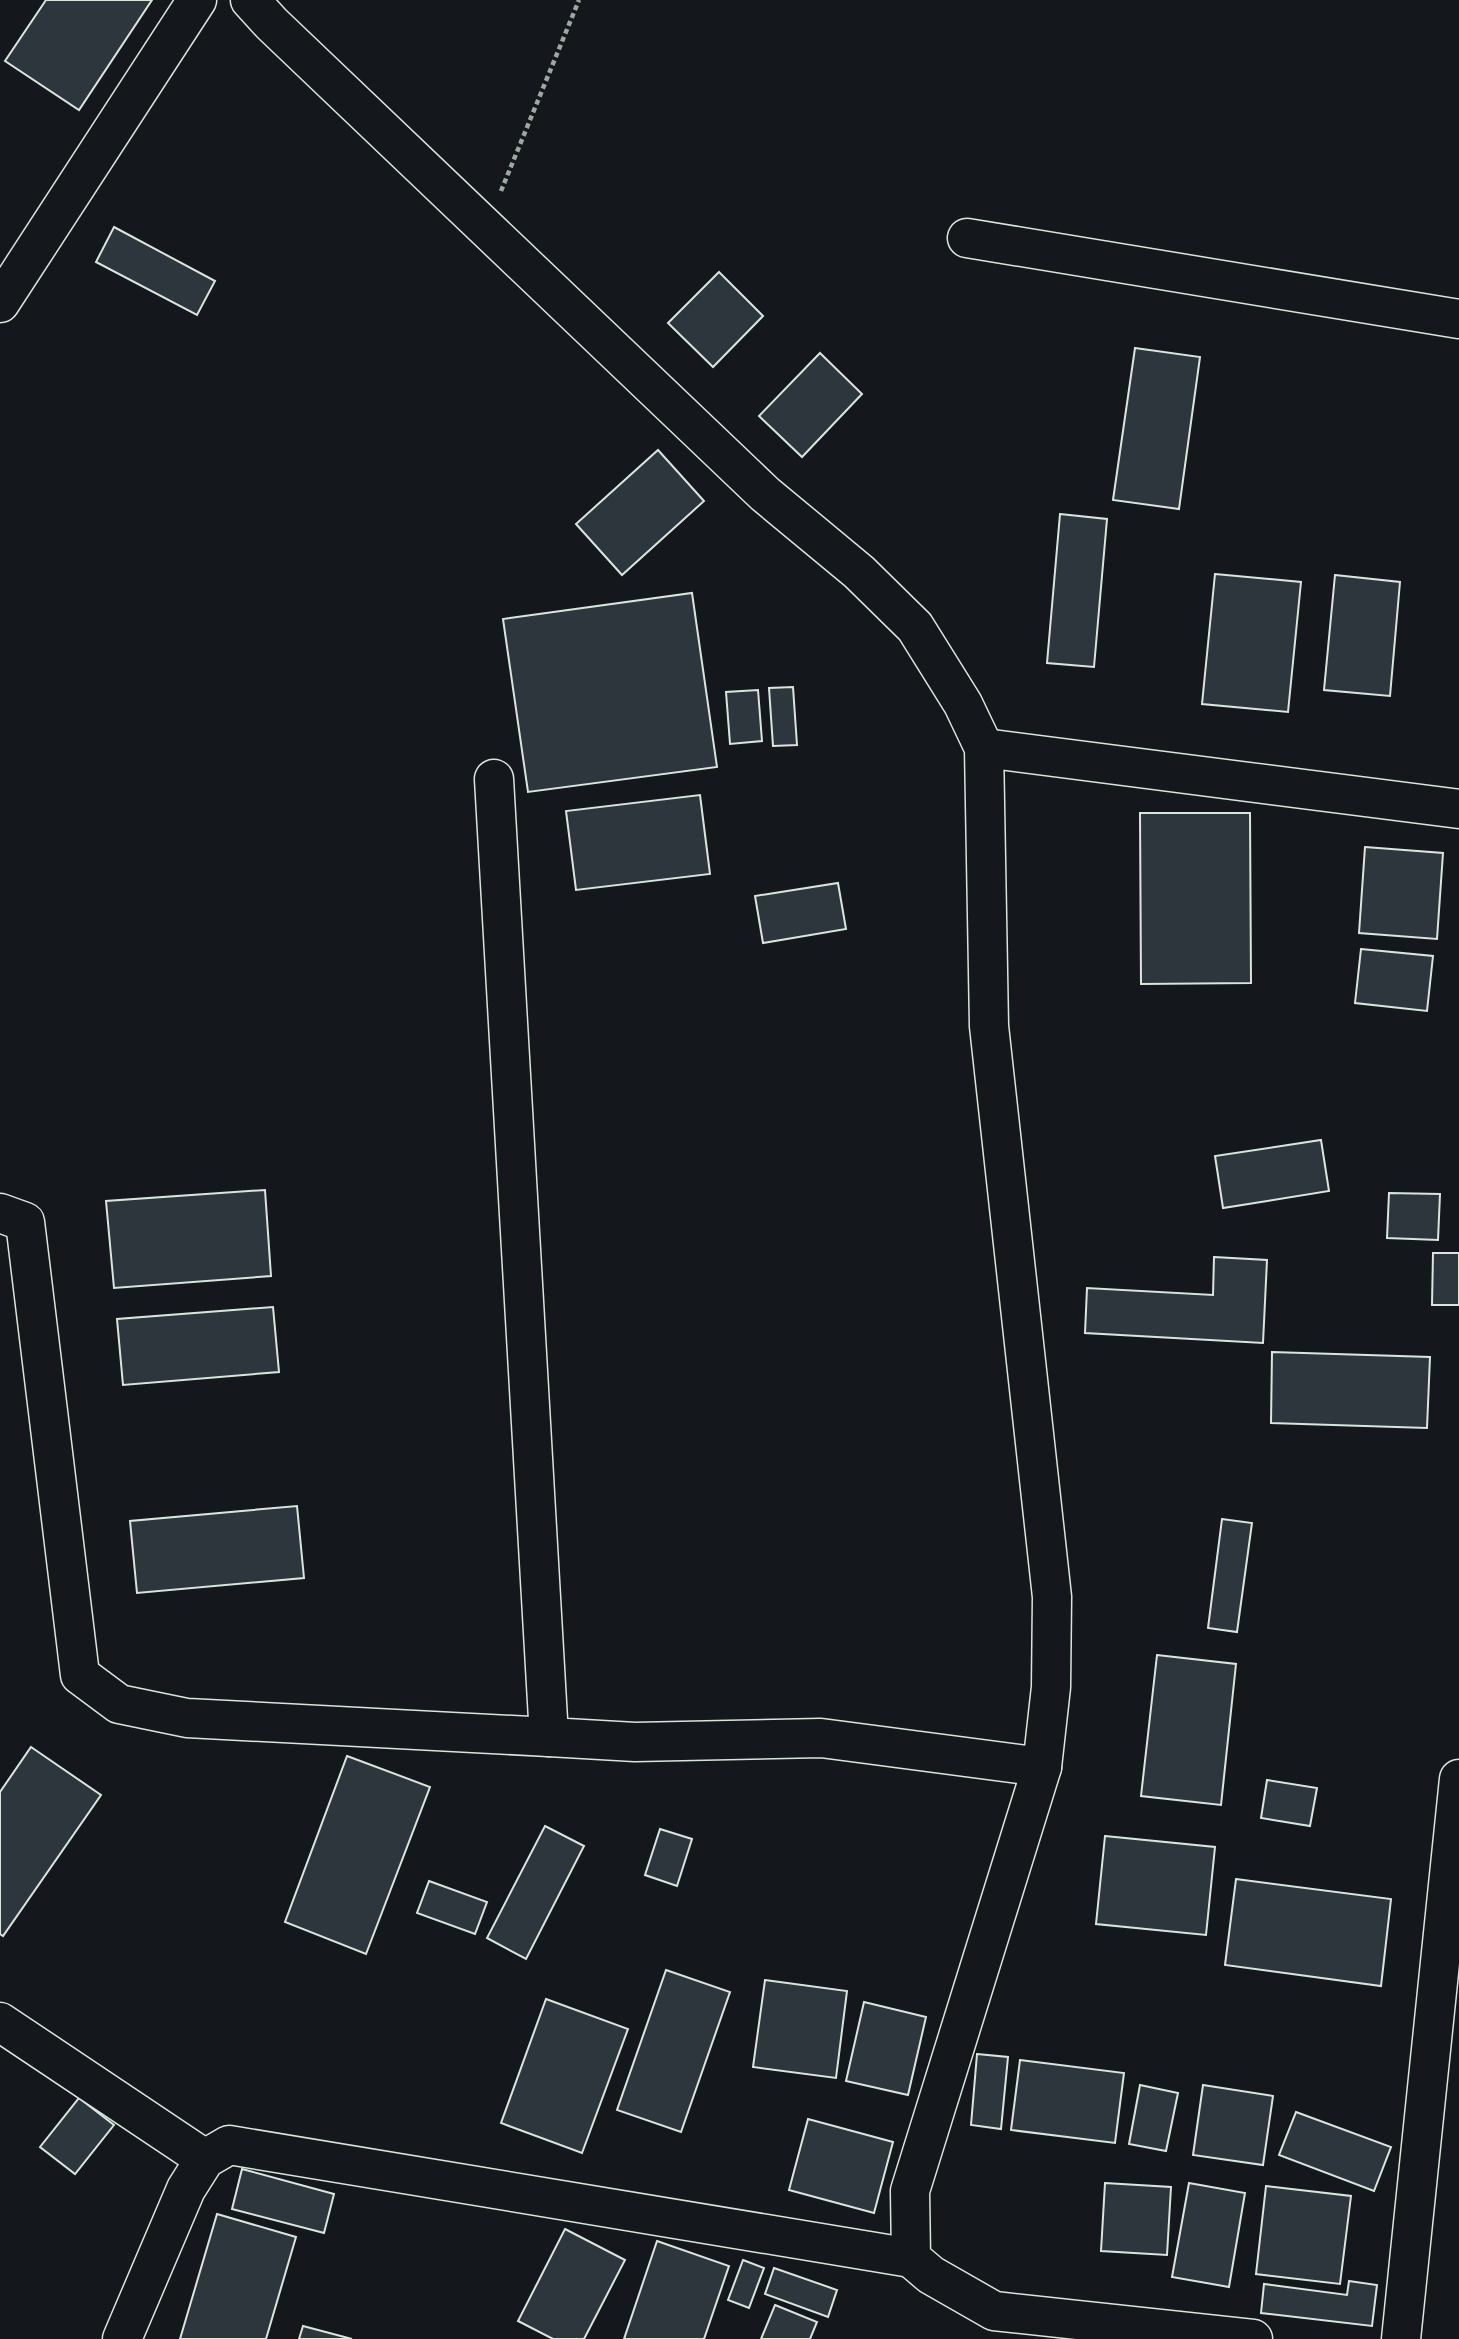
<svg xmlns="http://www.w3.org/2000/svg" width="1459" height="2339" font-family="'DM Sans',sans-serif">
  <rect width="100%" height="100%" fill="#14181c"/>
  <g fill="#2c363c" stroke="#d8e6dc" stroke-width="2">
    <polygon points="46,0 152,0 79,110 5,61"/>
    <polygon points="114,227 215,281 197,315 96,262"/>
    <polygon points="719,272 763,316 713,367 668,323"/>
    <polygon points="1135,348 1200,357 1179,509 1113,500"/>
    <polygon points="820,353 862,394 802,457 759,416"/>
    <polygon points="658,450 704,501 622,575 576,524"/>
    <polygon points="1060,514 1107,519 1094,667 1047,663"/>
    <polygon points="1215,574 1301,582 1288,712 1202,704"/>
    <polygon points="1335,575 1400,582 1390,696 1324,690"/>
    <polygon points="692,593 717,767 528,792 503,619"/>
    <polygon points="793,687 797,745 773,746 769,688"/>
    <polygon points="758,690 762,741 730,744 726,692"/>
    <polygon points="700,795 710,874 576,890 566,811"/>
    <polygon points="1140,813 1250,813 1251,983 1141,984"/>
    <polygon points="1365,847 1443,853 1437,939 1359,933"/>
    <polygon points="838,883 846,929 763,943 755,896"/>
    <polygon points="1361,949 1433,956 1427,1011 1355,1003"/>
    <polygon points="1321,1140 1329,1191 1223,1208 1215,1156"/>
    <polygon points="265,1190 271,1276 114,1288 106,1201"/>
    <polygon points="1389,1193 1440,1194 1438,1240 1387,1238"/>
    <polygon points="1433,1253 1459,1253 1459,1305 1432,1305"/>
    <polygon points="1214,1257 1267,1260 1263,1343 1085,1333 1087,1288 1213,1295"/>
    <polygon points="273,1307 279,1372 123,1385 117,1319"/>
    <polygon points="1272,1352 1430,1357 1427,1428 1271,1423"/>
    <polygon points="297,1506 304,1578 137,1593 130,1521"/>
    <polygon points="1222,1519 1252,1523 1237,1632 1208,1628"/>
    <polygon points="1157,1655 1236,1664 1221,1805 1141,1796"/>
    <polygon points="31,1747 101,1795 3,1936 0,1934 0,1792"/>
    <polygon points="347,1756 430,1787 366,1954 285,1922"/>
    <polygon points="1267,1780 1317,1788 1310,1826 1261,1818"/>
    <polygon points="545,1826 584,1846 526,1959 487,1938"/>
    <polygon points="660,1829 692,1839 677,1886 645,1875"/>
    <polygon points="1105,1836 1215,1847 1206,1935 1096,1924"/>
    <polygon points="1236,1879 1391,1899 1381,1986 1225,1965"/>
    <polygon points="429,1881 487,1902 475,1934 417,1913"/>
    <polygon points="666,1970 730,1992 681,2132 617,2110"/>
    <polygon points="765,1980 847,1991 836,2078 753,2067"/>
    <polygon points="546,1999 628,2029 582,2153 501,2123"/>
    <polygon points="864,2002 926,2017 908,2095 846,2081"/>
    <polygon points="977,2054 1008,2057 1001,2129 971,2125"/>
    <polygon points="1020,2060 1124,2073 1115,2143 1011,2130"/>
    <polygon points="1140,2085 1178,2093 1166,2151 1129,2144"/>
    <polygon points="1203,2085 1273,2096 1263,2165 1193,2155"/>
    <polygon points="79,2098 114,2125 75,2174 40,2147"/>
    <polygon points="1296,2112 1391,2147 1374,2191 1279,2155"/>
    <polygon points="808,2119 893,2142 874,2213 789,2190"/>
    <polygon points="242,2169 334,2194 324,2233 232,2209"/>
    <polygon points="1105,2183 1171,2187 1167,2255 1101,2251"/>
    <polygon points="1189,2183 1245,2193 1229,2287 1172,2277"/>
    <polygon points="1266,2186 1351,2196 1340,2284 1256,2274"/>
    <polygon points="217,2214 296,2237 266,2339 180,2339"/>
    <polygon points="565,2229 625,2260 584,2339 553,2339 518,2321"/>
    <polygon points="657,2241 729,2266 704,2339 624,2339"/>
    <polygon points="743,2260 764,2268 749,2308 728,2300"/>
    <polygon points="774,2268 837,2290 828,2317 765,2294"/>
    <polygon points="1349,2281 1377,2285 1372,2326 1261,2313 1264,2284 1347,2295"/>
    <polygon points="775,2305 817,2322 810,2339 761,2339"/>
    <polygon points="303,2326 352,2339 299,2339"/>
  </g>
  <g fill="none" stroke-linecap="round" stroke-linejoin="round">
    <g stroke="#d8e6dc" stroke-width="41">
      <g id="minor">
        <polyline points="250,0 272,24 765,494 859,572 915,627 963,704 984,748 989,1026 1052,1597 1051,1687 1042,1767 910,2191 911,2258 931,2275 994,2311 1253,2339"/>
        <polyline points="967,238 1459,319"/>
        <polyline points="0,303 197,0"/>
        <polyline points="984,748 1459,809"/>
        <polyline points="494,779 549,1737 635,1742 821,1738 1042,1767"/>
        <polyline points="0,1213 25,1222 80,1675 119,1704 187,1718 549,1737"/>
        <polyline points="0,2022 205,2159"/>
        <polyline points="122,2339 186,2189 205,2159 229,2145 911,2258"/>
        <polyline points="1401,2339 1459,1779"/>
      </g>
    </g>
    <polyline stroke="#9da8a2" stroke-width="4.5" stroke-dasharray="5 3.5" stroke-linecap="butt" points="501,191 579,0"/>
    <use href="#minor" stroke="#14181c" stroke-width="38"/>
  </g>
</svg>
